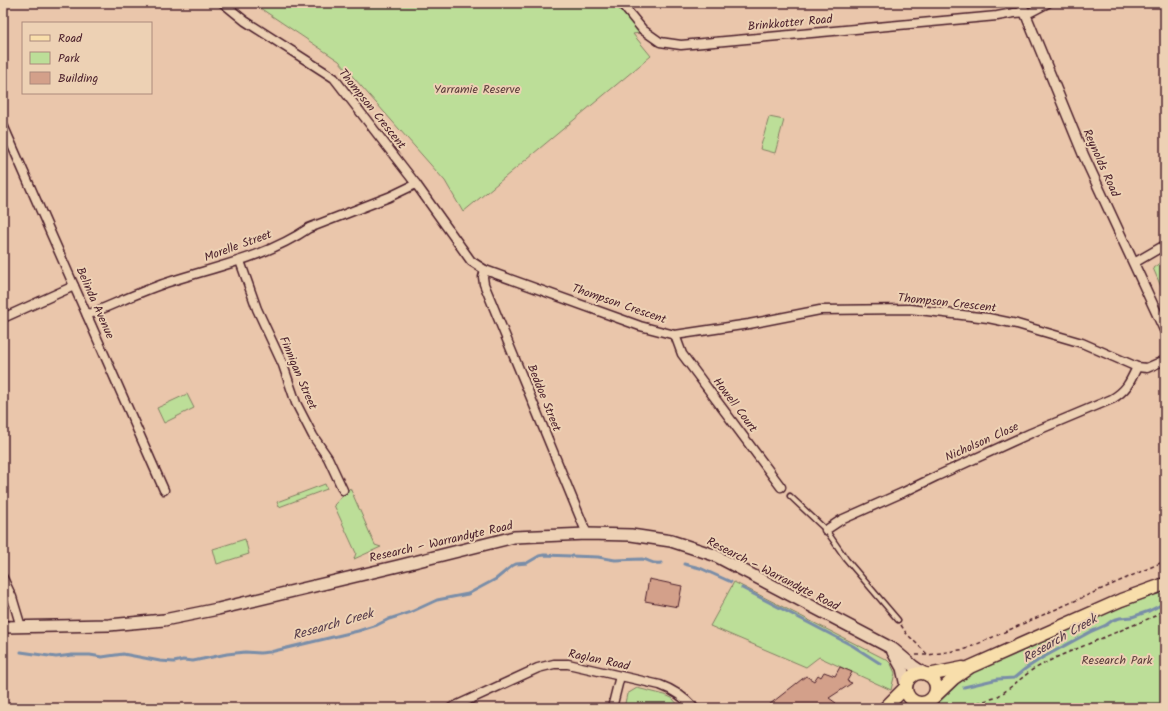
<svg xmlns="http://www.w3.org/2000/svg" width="1168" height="711" font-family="Kalam,sans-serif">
  <rect width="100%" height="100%" fill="#eac6ab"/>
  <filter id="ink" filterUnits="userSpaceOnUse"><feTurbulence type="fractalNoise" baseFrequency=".025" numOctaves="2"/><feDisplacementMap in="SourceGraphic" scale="8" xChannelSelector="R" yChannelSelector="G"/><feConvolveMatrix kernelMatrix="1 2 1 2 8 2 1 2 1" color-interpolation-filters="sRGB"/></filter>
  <g filter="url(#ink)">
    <g fill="#bcde98" stroke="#837e62">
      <polygon points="266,3 616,3 640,33 633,34 651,56 463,212 445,181 339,61 260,8"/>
      <polygon points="769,117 784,120 775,153 760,149"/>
      <polygon points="1165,259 1165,296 1153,268"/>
      <polygon points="187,394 194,408 164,423 157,408"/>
      <polygon points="325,484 327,489 279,507 277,502"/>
      <polygon points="350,488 375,545 381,547 354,559 356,553 334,505"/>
      <polygon points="245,539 249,554 217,564 213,549"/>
      <polygon points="734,582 887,660 891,664 895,673 891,690 819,657 806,667 710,626"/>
      <polygon points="1165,591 1165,708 928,708 935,704 945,690 969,674 1111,611"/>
      <polygon points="637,688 665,695 672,698 681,708 624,708 627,694"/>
    </g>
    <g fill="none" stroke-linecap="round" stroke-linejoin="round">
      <g stroke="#798da8" stroke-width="3">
        <polyline points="684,564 700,568 731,582"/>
        <polyline points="742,588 853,646 881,664"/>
        <path d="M 21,652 L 56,657 L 72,655 L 90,655 L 102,657 L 123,654 L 160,661 L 174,662 L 183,660 L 193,661 L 227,654 L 245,652 L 260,653 L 270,652 L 358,631 L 377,625 L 389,619 L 411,612 L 437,600 L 468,594 L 496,579 L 512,566 L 516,564 L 527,563 L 539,556 L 544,555 L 598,557 L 615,560 L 642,559 C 651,560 651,565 661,563"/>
        <polyline points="964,687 998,679 1014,678 1025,669 1042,658 1090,632 1106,625 1113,620 1120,618 1132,617 1149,611 1165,603"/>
      </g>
    </g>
    <g fill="#d3a08a" stroke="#4a1f2b">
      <polygon points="649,579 682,586 678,607 645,601"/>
      <polygon points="840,667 852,672 847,681 852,683 829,698 836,703 833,708 828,708 822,704 815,708 765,708 806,676 814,681 818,675 821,677 824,672 835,676"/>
    </g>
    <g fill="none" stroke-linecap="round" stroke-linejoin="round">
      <g stroke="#4a1f2b" stroke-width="7">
        <polyline id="service" points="790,496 826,530 846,559 898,620"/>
      </g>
      <g stroke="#4a1f2b" stroke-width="11">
        <g id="minor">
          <polyline points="223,3 245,21 334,78 416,184 471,261 485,270 640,326 675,335 749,324 820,310 910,309 988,318 1017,324 1082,343 1137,367 1147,368 1165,360"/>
          <polyline points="621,3 643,30 660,42 681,45 997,16 1014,13 1031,12 1048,3"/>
          <polyline points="3,125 164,490"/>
          <polyline points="240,261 257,309 283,365 296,403 313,436 328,458 343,490"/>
          <polyline points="1134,263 1165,245"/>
          <polyline points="485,270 483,277 484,284 587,534"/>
          <path d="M 87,315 C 115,304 143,290 172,281 C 219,266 268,256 309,228 L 389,197 L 416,184"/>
          <polyline points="3,318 74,286"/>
          <polyline points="675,335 682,354 781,487"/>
          <path d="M 826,530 L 841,520 L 904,492 L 937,476 L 1031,433 L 1112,399 C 1127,390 1130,382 1137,367"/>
          <polyline points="3,578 12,597 21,627"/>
          <path d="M 451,708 L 538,668 L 554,664 L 568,664 L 660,685 C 674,690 684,697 694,708"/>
          <polyline points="612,708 620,676"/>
        </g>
      </g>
      <g stroke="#4a1f2b" stroke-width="12">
        <polyline id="tertiary" points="1021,3 1083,154 1165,331"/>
      </g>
      <g stroke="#4a1f2b" stroke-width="14">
        <g id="secondary">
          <polyline points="3,627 109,625 164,620 218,609 398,566 514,537 587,534 631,535 671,541 714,555 893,649 913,666 925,674"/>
          <polyline points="893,652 902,668 906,686"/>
        </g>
      </g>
      <g stroke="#4a1f2b" stroke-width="15">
        <g id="primary">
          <circle cx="921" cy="688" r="15"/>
          <polyline points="928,675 963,668"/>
          <polyline points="933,698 954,678 970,667 1121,600 1165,584"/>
          <polyline points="885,708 906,687"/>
        </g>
      </g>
      <g stroke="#4a1f2b" stroke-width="1.5" stroke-dasharray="4 3" stroke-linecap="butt">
        <polyline points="901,625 906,633 928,655"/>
        <polyline points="916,655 928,655 966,649 1165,561"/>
        <polyline points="957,708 995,698 1003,693 1032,670 1057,657 1155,616 1161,611 1165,603"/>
      </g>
      <use href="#service" stroke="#edd1b4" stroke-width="4"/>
      <use href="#minor" stroke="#edd1b4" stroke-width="8"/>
      <use href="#tertiary" stroke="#edd1b4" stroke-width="9"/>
      <use href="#secondary" stroke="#edd1b4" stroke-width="11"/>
      <use href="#primary" stroke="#f8deab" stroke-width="12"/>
    </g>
  </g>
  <g text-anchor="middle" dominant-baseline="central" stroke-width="4" stroke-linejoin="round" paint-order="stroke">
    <g font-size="12" fill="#4a1f2b" stroke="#edd1b4">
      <text transform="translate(790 23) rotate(-5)">Brinkkotter Road</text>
      <text transform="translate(372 109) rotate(51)">Thompson Crescent</text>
      <text transform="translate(1101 163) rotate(66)">Reynolds Road</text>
      <text transform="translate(238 246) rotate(-20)">Morelle Street</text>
      <text transform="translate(95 303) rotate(66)">Belinda Avenue</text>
      <text transform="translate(947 303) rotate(6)">Thompson Crescent</text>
      <text transform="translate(619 304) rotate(19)">Thompson Crescent</text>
      <text transform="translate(298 373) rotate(67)">Finnigan Street</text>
      <text transform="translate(544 398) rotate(68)">Beddoe Street</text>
      <text transform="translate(735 405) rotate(53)">Howell Court</text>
      <text transform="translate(982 442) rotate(-24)">Nicholson Close</text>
      <text transform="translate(441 542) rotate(-13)">Research – Warrandyte Road</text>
      <text transform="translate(773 574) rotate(27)">Research – Warrandyte Road</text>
      <text transform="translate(599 660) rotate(12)">Raglan Road</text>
    </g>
    <g font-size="12" fill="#5b3c3b" stroke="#edd1b4">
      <text x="477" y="89">Yarramie Reserve</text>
      <text x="1117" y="660">Research Park</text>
    </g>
    <g font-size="13" font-style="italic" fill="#563b4a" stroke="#edd1b4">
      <text transform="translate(333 625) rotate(-16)">Research Creek</text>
      <text transform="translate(1060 639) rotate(-30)">Research Creek</text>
    </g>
  </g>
  <rect width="1168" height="711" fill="none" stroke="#edd1b4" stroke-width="16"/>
  <rect x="8" y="8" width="1152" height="695" fill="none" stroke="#4a1f2b" stroke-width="1.5" filter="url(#ink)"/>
  <rect x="22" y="22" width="130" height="72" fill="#edd1b4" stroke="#ac8a7d"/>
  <rect x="30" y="35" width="20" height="6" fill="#f8deab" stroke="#ac8a7d"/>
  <text x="58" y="42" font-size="12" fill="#4a1f2b">Road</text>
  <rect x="30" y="52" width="20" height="12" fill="#bcde98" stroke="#ac8a7d"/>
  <text x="58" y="62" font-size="12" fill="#4a1f2b">Park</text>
  <rect x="30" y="72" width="20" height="12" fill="#d3a08a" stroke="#ac8a7d"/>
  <text x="58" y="82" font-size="12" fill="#4a1f2b">Building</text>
</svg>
